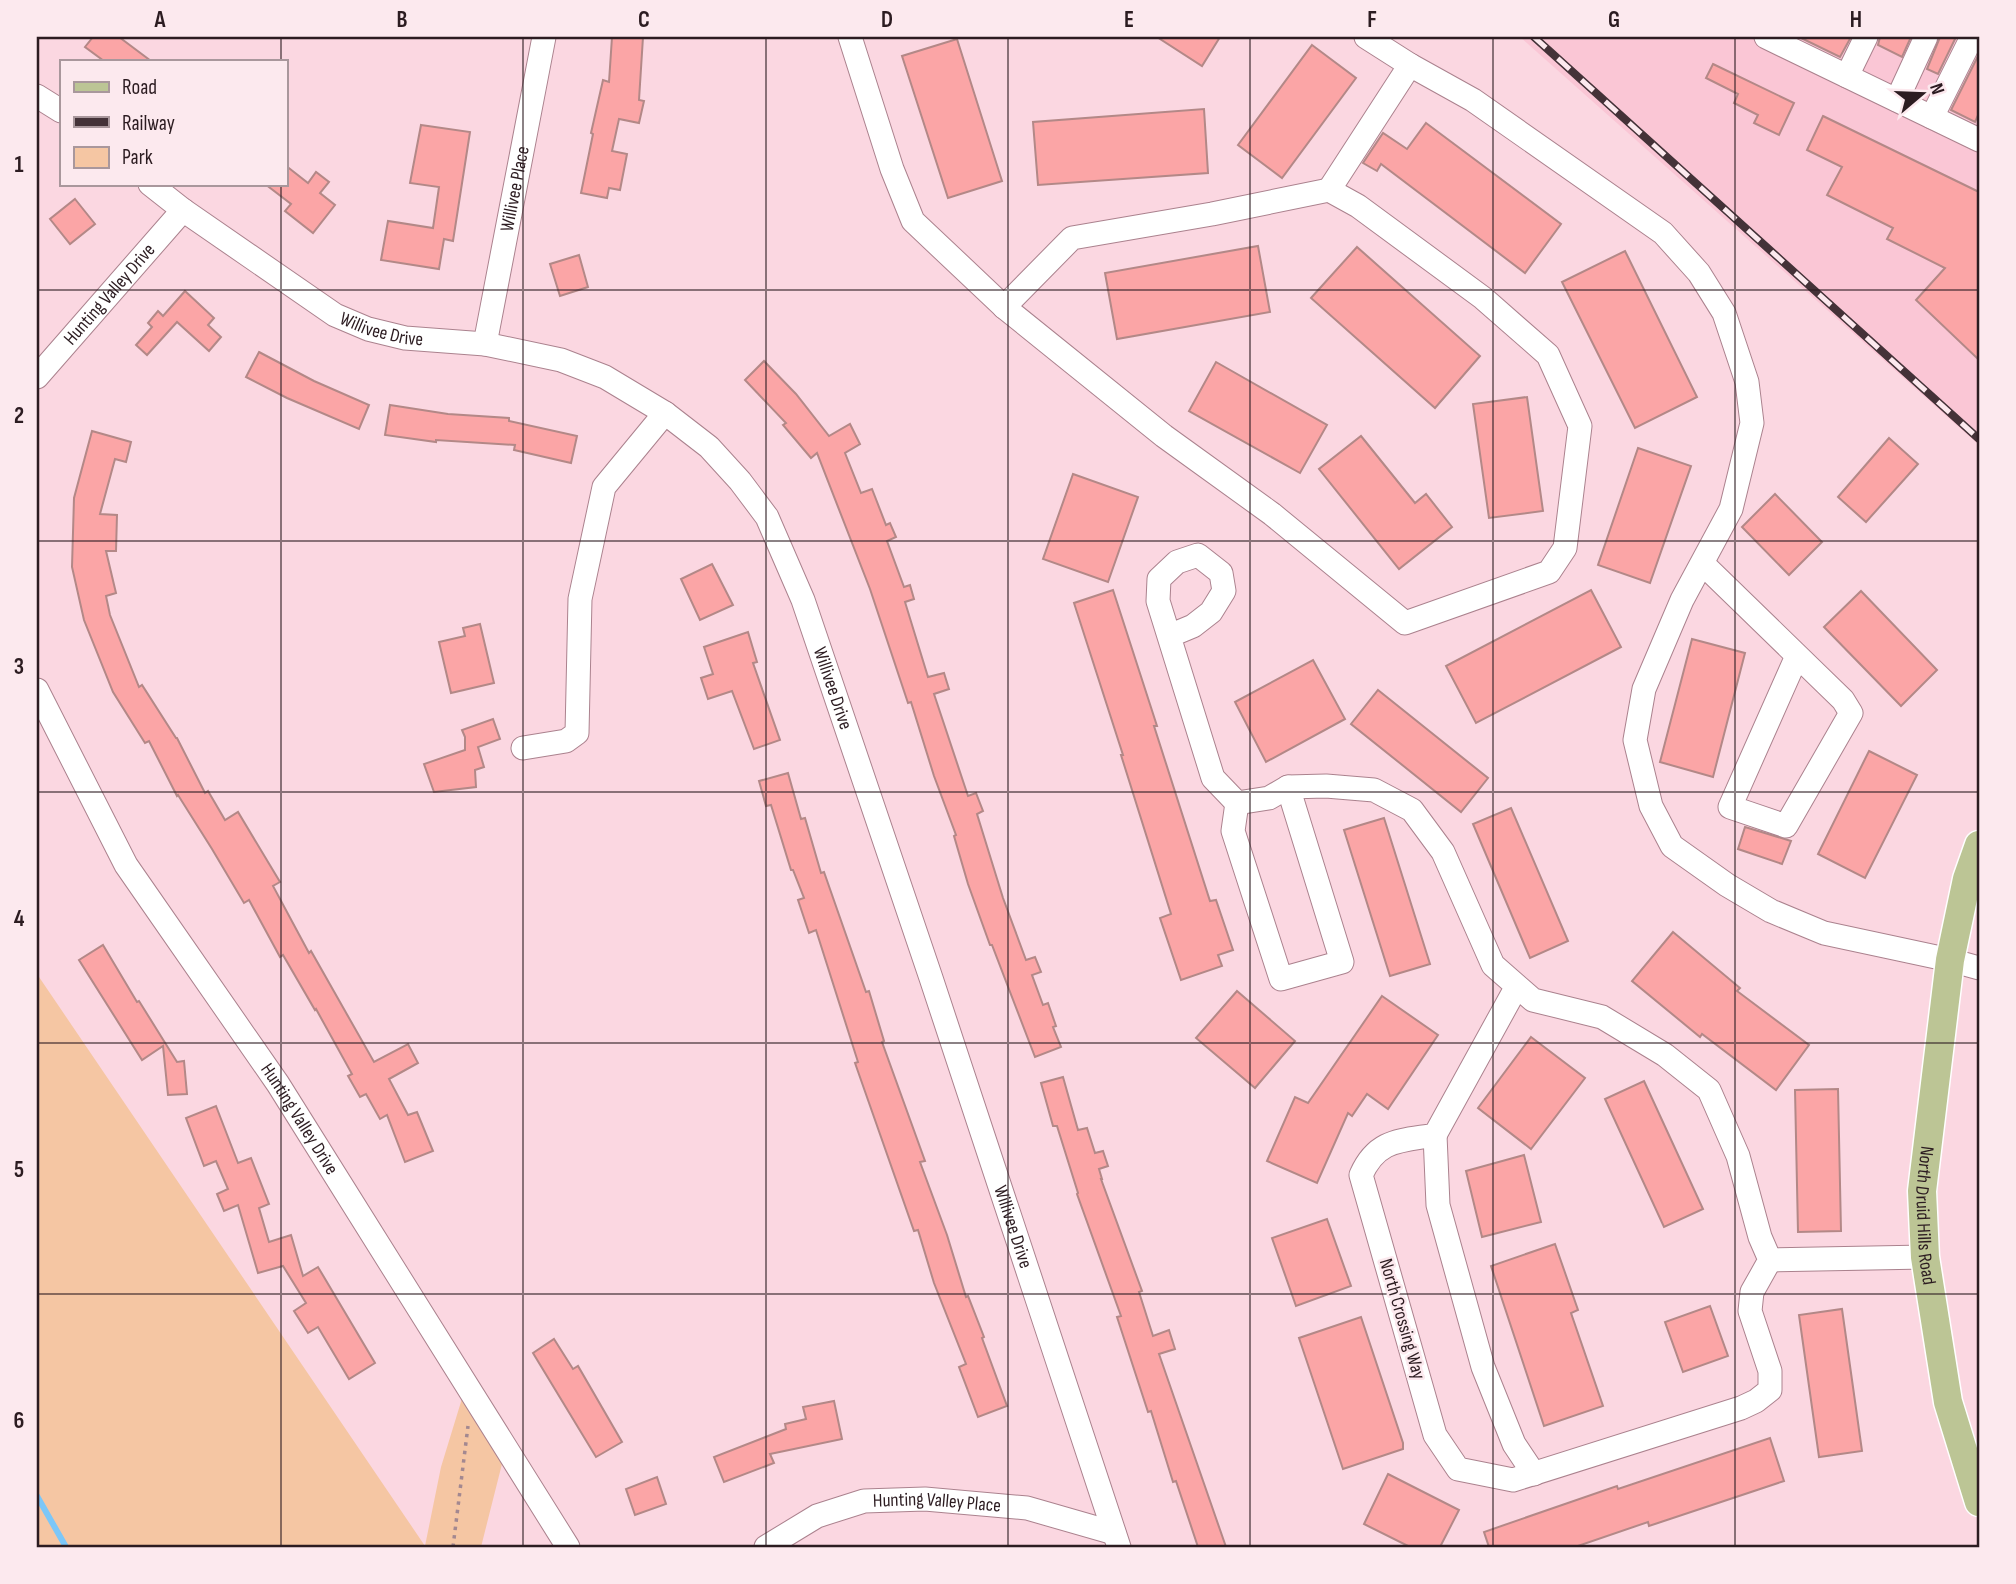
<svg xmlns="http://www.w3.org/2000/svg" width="2016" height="1584" font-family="'Sofia Sans Condensed',sans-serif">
  <rect width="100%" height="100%" fill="#fbd7e1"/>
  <polygon fill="#fac6d5" points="1520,37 1979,37 1979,445"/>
  <polygon fill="#f5c6a3" points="37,974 425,1546 441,1467 464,1392 504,1456 481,1547 37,1547"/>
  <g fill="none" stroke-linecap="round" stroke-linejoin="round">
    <polyline stroke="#7cc7f8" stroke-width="6" points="37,1496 66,1547"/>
  </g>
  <g fill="#fba5a6" stroke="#b38887" stroke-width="2">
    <polygon points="93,37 119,37 151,61 104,61 85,47"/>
    <polygon points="612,37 643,37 639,100 644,101 639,123 619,119 612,151 627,154 620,190 609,188 607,198 581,193 593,134 591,133 603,80 609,82"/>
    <polygon points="1157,37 1220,37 1202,66"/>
    <polygon points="1799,37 1851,37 1840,57"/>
    <polygon points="1880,37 1911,37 1902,57 1878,45"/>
    <polygon points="1940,37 1956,37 1938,74 1927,69"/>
    <polygon points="957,39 1002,181 948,198 902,56"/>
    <polygon points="1312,45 1356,78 1282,178 1238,145"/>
    <polygon points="1979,54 1979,113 1975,122 1951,110"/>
    <polygon points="1713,64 1794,103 1779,135 1754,123 1758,115 1734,103 1738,94 1706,78"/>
    <polygon points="1204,109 1208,173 1038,185 1033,122"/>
    <polygon points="1823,116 1979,192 1979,360 1916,300 1945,268 1887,239 1893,228 1827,195 1842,167 1807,150"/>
    <polygon points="1426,123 1561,224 1525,273 1381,164 1377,171 1363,163 1383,133 1407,149"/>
    <polygon points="421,125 470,132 453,241 444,239 439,269 381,260 388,221 433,228 439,187 410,183"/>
    <polygon points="285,165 308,183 316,172 329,182 320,193 335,205 313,233 285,211 291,204 265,184 285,184"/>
    <polygon points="75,199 95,224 70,244 50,219"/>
    <polygon points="1258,246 1270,312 1117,339 1105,273"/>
    <polygon points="1357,247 1480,356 1435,408 1311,298"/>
    <polygon points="1625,251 1697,397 1635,428 1562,282"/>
    <polygon points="579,255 588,287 560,296 550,264"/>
    <polygon points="185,291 214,318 208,325 221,337 209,351 177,322 147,355 136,345 152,327 148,323 158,311 163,316"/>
    <polygon points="259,352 314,381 369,405 359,429 287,398 246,377"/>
    <polygon points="764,361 796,394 829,436 850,424 860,444 845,453 861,493 872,489 886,525 890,523 896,537 887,541 904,587 910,585 914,599 905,602 928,677 944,673 949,689 934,694 968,796 976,793 983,811 977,814 1003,898 1026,960 1035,957 1041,972 1032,975 1043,1005 1048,1003 1056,1026 1053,1027 1061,1047 1035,1057 992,945 990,945 968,884 954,836 956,835 934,776 911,702 908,703 870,589 817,453 811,458 783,425 786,423 745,380"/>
    <polygon points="1216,362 1327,425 1300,473 1189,411"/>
    <polygon points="1527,397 1543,511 1489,518 1473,404"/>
    <polygon points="390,405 448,414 509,418 509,421 577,436 571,463 514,450 515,445 436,440 436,442 385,435"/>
    <polygon points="92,431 131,442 126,462 115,459 100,514 117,515 116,551 106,551 116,593 106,596 110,615 139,687 142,685 176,738 177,738 205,793 208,791 225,820 238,812 280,882 273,886 309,953 311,951 374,1062 408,1044 418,1063 389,1079 408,1115 417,1112 433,1151 405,1162 387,1115 380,1119 366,1094 360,1097 348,1076 352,1074 316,1009 315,1010 283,955 280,957 249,900 244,903 212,849 178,795 177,796 149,741 145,743 113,692 84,620 72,567 74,498"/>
    <polygon points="1361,436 1415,503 1426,494 1452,527 1399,569 1319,469"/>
    <polygon points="1889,438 1918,464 1866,522 1838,497"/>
    <polygon points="1638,448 1691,466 1650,583 1598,565"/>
    <polygon points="1073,474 1138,497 1108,582 1043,559"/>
    <polygon points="1775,494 1822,542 1789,575 1742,527"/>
    <polygon points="712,564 733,605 700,620 681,579"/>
    <polygon points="1113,590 1157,726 1154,726 1210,901 1216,900 1233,950 1218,955 1222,966 1181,980 1160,918 1171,914 1121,755 1123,755 1074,603"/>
    <polygon points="1591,590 1621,647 1476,723 1446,666"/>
    <polygon points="1861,591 1937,670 1901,706 1824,627"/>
    <polygon points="480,624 494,683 451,693 439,642 465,636 463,628"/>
    <polygon points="748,632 757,662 753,663 780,740 754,749 732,691 708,699 701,678 713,674 704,647"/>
    <polygon points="1692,639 1745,653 1713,777 1660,762"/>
    <polygon points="1313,660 1345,719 1266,762 1235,702"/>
    <polygon points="1378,690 1488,778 1461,812 1351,724"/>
    <polygon points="493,719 500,739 478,747 484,767 475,770 476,787 434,792 424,764 465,750 465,737 462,730"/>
    <polygon points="1869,751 1917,775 1865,878 1818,854"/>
    <polygon points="788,773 801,819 805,818 821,873 824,872 866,992 869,991 884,1041 882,1042 925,1161 920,1162 947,1235 966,1297 968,1296 984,1337 982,1338 1007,1406 978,1417 959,1367 966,1364 934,1283 918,1230 914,1231 855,1063 858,1062 816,930 809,933 798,900 804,898 793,870 791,870 771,805 766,806 759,781"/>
    <polygon points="1511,808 1568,941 1530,958 1473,824"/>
    <polygon points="1384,818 1430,964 1390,976 1344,830"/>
    <polygon points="1745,827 1791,841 1782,864 1738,849"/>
    <polygon points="1673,932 1740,988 1737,991 1809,1045 1776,1090 1702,1034 1700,1037 1632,981"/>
    <polygon points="103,945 137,1002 139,1001 177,1062 184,1061 187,1094 168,1095 163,1046 142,1060 79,960"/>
    <polygon points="1237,991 1295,1041 1255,1088 1196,1038"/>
    <polygon points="1382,996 1438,1035 1388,1109 1367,1094 1352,1116 1348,1113 1317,1183 1267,1161 1295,1097 1308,1103"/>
    <polygon points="1531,1037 1585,1078 1531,1149 1478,1108"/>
    <polygon points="1063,1077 1078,1130 1087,1128 1095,1153 1103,1151 1108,1166 1099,1169 1102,1179 1101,1179 1142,1291 1139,1292 1153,1336 1169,1330 1175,1349 1159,1354 1226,1547 1198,1547 1176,1481 1173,1482 1151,1411 1148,1412 1117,1317 1121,1316 1077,1194 1078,1193 1057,1126 1053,1126 1041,1083"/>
    <polygon points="1644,1081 1703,1209 1664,1227 1605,1099"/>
    <polygon points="1838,1089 1841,1231 1798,1232 1795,1090"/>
    <polygon points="216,1106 238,1163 251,1158 269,1204 259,1208 269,1242 291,1235 303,1276 318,1267 375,1363 349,1379 318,1327 308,1333 294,1311 306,1303 283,1266 258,1273 238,1205 224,1211 217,1194 228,1189 216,1161 204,1166 186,1118"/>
    <polygon points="1524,1155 1541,1222 1482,1237 1466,1171"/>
    <polygon points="1327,1219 1351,1286 1296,1306 1272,1238"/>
    <polygon points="1555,1244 1578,1310 1571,1313 1603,1406 1544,1426 1491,1266"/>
    <polygon points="1710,1306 1728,1356 1683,1372 1665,1322"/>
    <polygon points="1842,1309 1862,1451 1819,1457 1799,1315"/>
    <polygon points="1361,1317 1403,1443 1403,1449 1343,1469 1299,1338"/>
    <polygon points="554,1339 573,1369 578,1366 622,1442 596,1457 533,1353"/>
    <polygon points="834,1401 842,1439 770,1454 774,1463 724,1482 714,1457 786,1429 785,1424 806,1419 803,1407"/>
    <polygon points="1770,1438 1784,1481 1649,1526 1648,1522 1575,1547 1489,1547 1484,1532 1617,1486 1618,1489"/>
    <polygon points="1388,1474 1459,1510 1440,1547 1410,1547 1364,1524"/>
    <polygon points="657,1477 666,1504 635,1515 626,1489"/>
  </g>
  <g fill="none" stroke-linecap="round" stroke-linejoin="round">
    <g stroke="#ab828e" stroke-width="25">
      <g id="minor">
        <polyline points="850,37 892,169 913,221 1004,307 1164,436 1272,514 1405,623 1549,572 1565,548 1580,426 1548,355 1483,298 1358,206 1329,190 1410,65"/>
        <polyline points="1366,37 1410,65 1473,100 1663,233 1699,273 1724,313 1747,382 1752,423 1731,509 1682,600 1644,689 1635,740 1651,806 1672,846 1727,885 1771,911 1824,933 1950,960 1979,968"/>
        <polyline points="1766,37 1979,140"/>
        <polyline points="1847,76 1866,37"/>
        <polyline points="37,96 61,111"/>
        <polyline points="1897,100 1926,37"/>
        <polyline points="1932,117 1972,37"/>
        <path id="s1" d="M 150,184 L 183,210 L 335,315 L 368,329 L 405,338 L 485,344 L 561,360 L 605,377 L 665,413 L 709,447 L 740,481 L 767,517 L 803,600 L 931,978 L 1119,1547"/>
        <polyline points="1004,307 1072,238 1212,214 1329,190"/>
        <path id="s2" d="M 485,344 L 544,37"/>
        <path id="s3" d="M 37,377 L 183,210"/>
        <polyline points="1703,564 1843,700 1851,713 1786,826 1730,807 1797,656"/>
        <path d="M 1169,636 L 1193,626 L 1211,612 L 1224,591 L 1221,573 L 1198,555 L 1177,562 L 1159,579 L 1158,601 L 1213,778 L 1237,803 L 1269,798 L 1288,787 L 1326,786 L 1374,790 L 1412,810 L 1443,852 L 1493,965 L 1533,1000 L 1602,1017 L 1665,1055 L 1709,1090 L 1738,1156 L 1760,1237 L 1770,1260 L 1752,1292 L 1750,1311 L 1770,1371 L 1770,1390 L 1756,1401 L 1741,1408 L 1513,1480 L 1458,1469 L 1435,1435 L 1361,1175 C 1377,1139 1400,1141 1435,1135 L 1517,986"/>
        <path id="s4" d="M 37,690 L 126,865 L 278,1084 L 568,1547"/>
        <polyline points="523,748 566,741 577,733 580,599 604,487 665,413"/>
        <polyline points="1237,803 1233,831 1281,979 1342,962 1288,787"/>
        <polyline points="1435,1135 1438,1205 1483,1367 1514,1444 1534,1474"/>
        <polyline points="1770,1260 1925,1257"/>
        <path id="s5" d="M 766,1547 L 817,1516 L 864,1501 L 925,1499 L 1027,1508 L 1114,1533"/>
      </g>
    </g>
    <g stroke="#fff" stroke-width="31">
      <g id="major">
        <path id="s6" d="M 1979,845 L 1967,879 L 1950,960 L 1922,1191 L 1925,1257 L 1948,1402 L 1979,1502"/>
      </g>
    </g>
    <polyline stroke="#a38890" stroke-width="3.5" stroke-dasharray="3.5 5" stroke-linecap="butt" points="453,1547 468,1426"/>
    <use href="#minor" stroke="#fff" stroke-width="23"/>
    <use href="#major" stroke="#bcc595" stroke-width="28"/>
    <g stroke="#443238" stroke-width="8">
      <polyline id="rail" points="1534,37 1979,439"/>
    </g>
    <use href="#rail" stroke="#fce9ee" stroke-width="5" stroke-dasharray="16" stroke-linecap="butt"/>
  </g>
  <path fill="none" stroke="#2c1c21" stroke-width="2" stroke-opacity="0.55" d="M 281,37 L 281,61M 523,37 L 523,1547M 766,37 L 766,1547M 1008,37 L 1008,1547M 1250,37 L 1250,1547M 1493,37 L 1493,1547M 1735,37 L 1735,1547M 281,184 L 281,1547M 37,290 L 1979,290M 37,541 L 1979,541M 37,792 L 1979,792M 37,1043 L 1979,1043M 37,1294 L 1979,1294"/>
  <g text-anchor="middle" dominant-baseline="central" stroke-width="5" stroke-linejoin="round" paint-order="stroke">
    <g font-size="19" fill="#2c1c21" stroke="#fce9ee">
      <text stroke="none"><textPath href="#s2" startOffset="158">Willivee Place</textPath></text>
      <text stroke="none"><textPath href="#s3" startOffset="110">Hunting Valley Drive</textPath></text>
      <text stroke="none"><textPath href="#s1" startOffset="276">Willivee Drive</textPath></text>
      <text stroke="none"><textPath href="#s1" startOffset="906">Willivee Drive</textPath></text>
      <text stroke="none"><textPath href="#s4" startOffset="504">Hunting Valley Drive</textPath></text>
      <text stroke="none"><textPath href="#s6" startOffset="376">North Druid Hills Road</textPath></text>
      <text stroke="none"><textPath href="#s1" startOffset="1474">Willivee Drive</textPath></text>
      <text transform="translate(1402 1319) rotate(74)">North Crossing Way</text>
      <text stroke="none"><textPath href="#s5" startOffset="182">Hunting Valley Place</textPath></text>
    </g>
  </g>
  <rect width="2016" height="1584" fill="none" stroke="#fce9ee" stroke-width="77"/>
  <rect x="60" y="60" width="228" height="126" fill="#fce9ee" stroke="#a9979c" stroke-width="2"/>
  <rect x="74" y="82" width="35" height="10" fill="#bcc595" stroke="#a9979c" stroke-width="2"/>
  <text x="122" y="94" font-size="21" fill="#2c1c21">Road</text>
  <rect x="74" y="117" width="35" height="10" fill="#443238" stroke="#a9979c" stroke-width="2"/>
  <text x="122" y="130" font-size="21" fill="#2c1c21">Railway</text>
  <rect x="74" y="147" width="35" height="21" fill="#f5c6a3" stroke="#a9979c" stroke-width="2"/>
  <text x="122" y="164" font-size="21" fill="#2c1c21">Park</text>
  <g transform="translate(1922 94) rotate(71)" stroke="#fce9ee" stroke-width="5" paint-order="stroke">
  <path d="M0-5L12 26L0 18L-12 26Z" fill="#2c1c21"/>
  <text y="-10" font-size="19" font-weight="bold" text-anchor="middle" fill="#2c1c21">N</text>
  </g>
  <rect x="38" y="38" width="1940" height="1508" fill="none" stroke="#2c1c21" stroke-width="2.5"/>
  <g font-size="23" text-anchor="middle" font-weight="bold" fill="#2c1c21">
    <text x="160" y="27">A</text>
    <text x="402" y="27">B</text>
    <text x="644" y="27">C</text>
    <text x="887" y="27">D</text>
    <text x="1129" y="27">E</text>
    <text x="1372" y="27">F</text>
    <text x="1614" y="27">G</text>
    <text x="1856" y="27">H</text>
    <text x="19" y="172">1</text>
    <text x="19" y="423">2</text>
    <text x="19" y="674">3</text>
    <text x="19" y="926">4</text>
    <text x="19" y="1177">5</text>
    <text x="19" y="1428">6</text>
  </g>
</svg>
